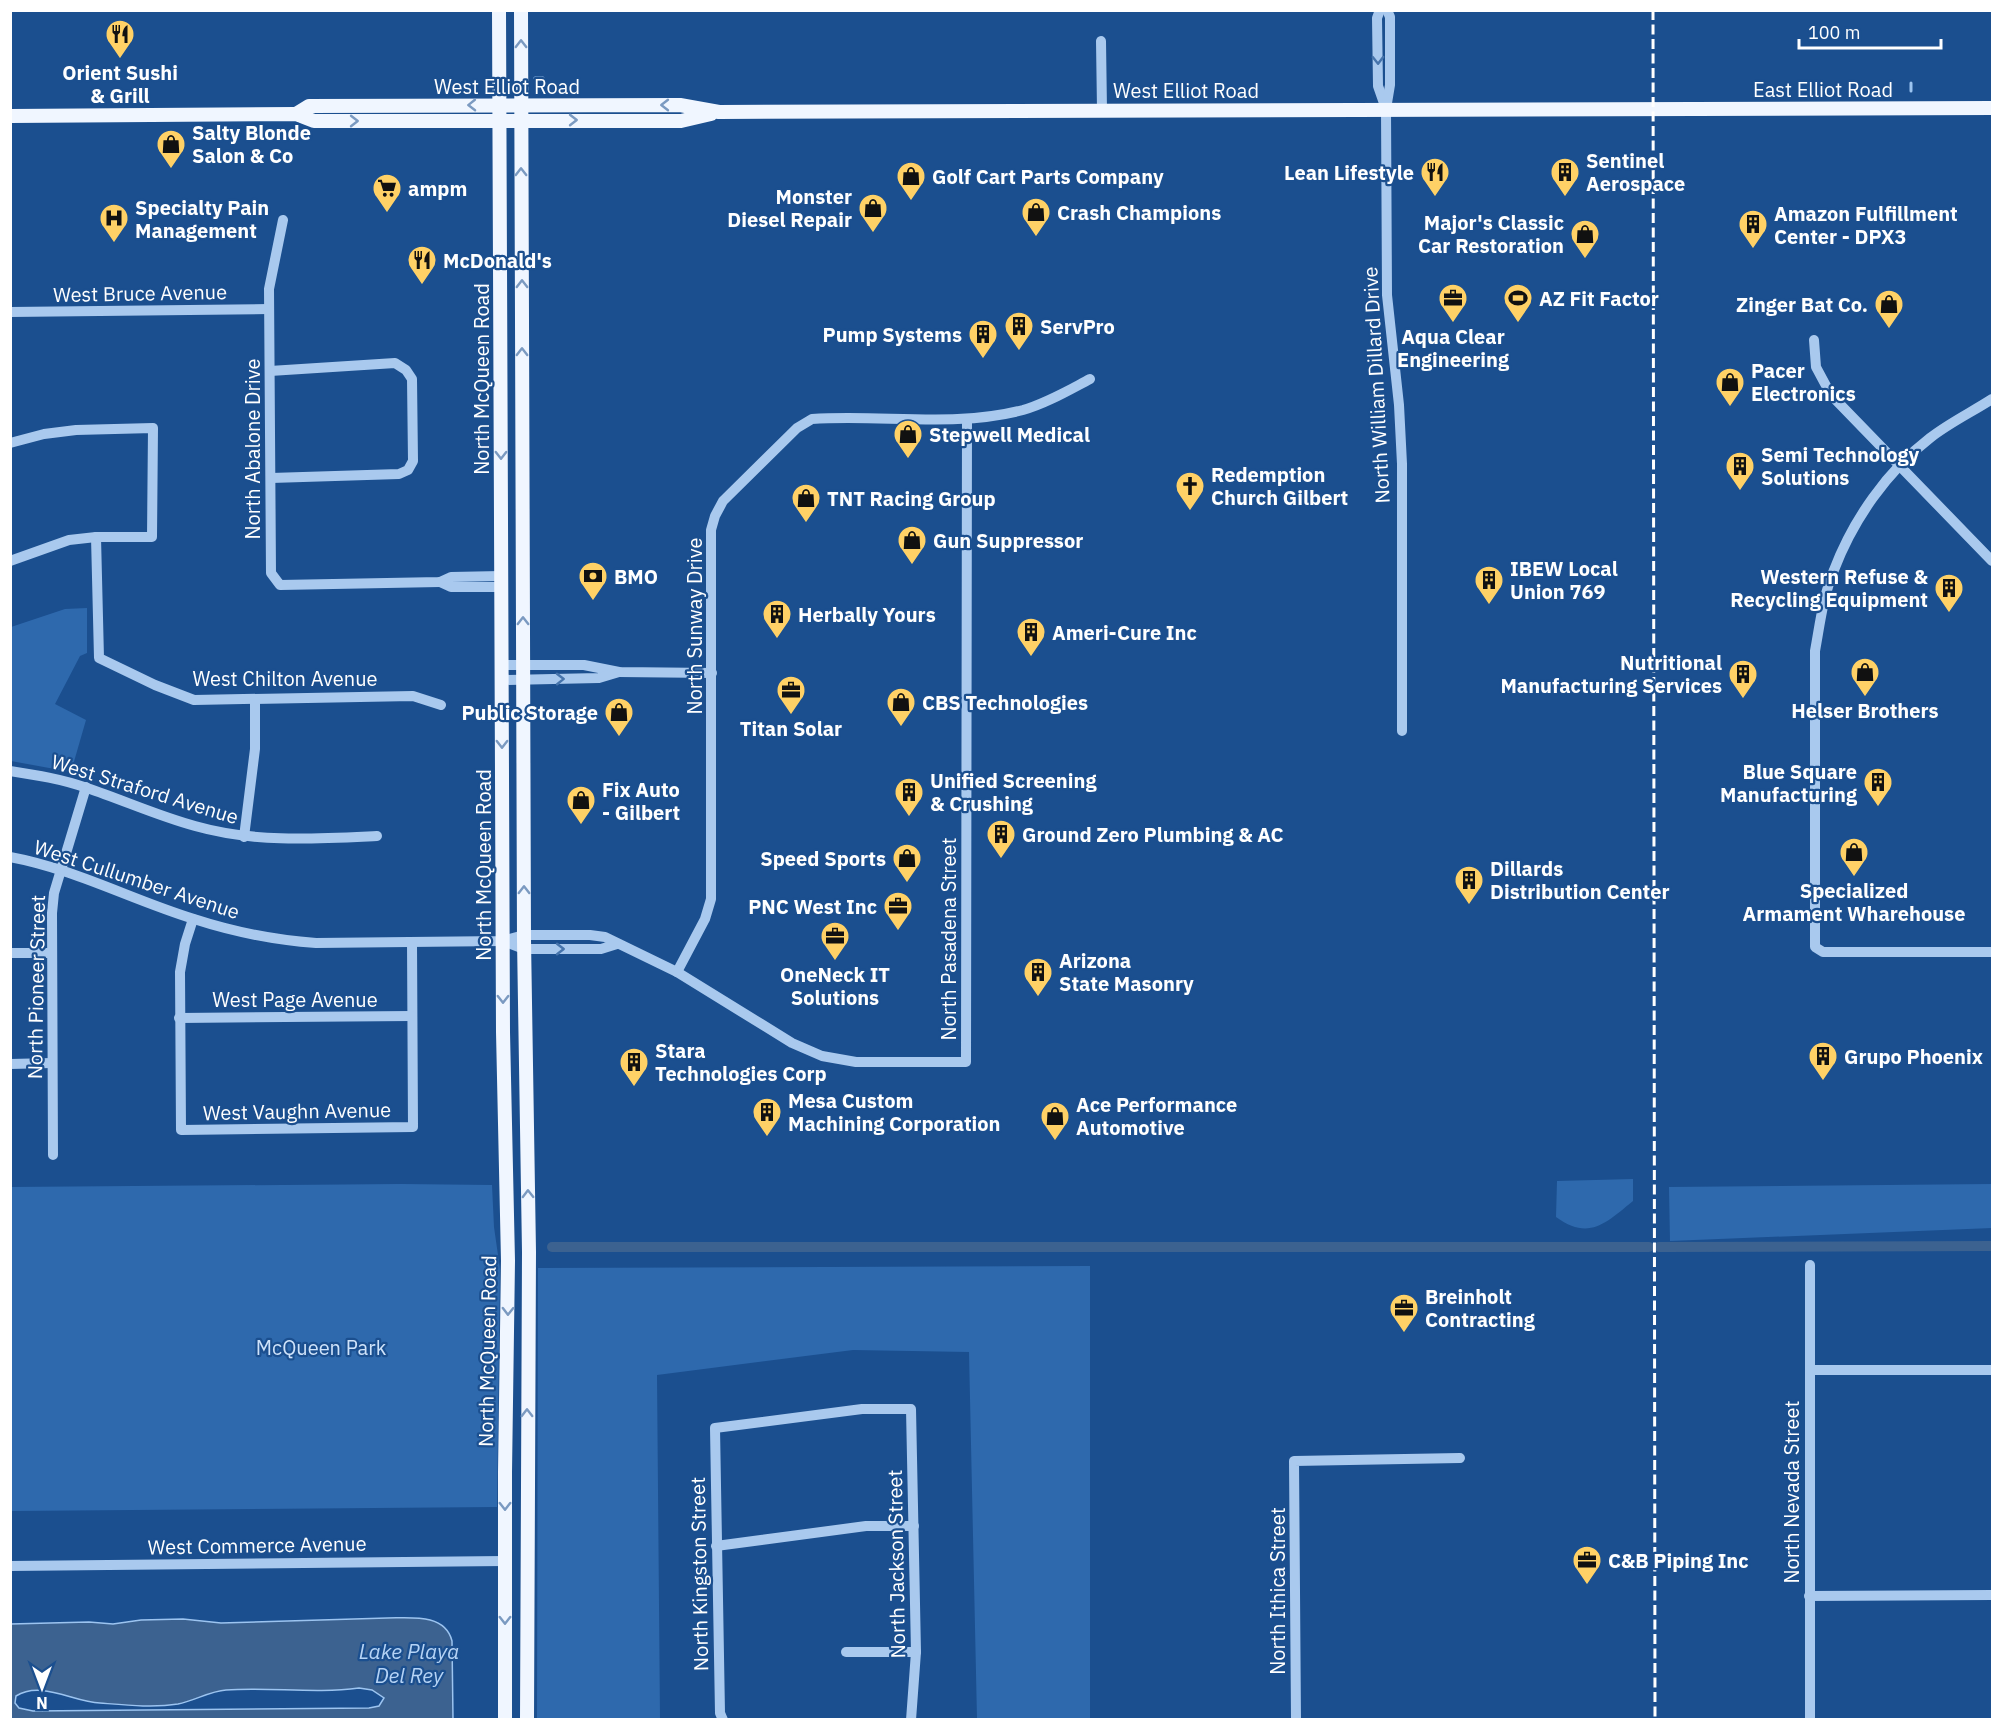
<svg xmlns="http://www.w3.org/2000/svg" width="2003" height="1730" font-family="'IBM Plex Sans',sans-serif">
  <rect width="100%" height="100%" fill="#1b4f8f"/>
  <g fill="#2e69ad">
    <polygon points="87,608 87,653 80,656 55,704 86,720 71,772 11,761 11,627 65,609"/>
    <path d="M 1633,1179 L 1633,1201 C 1606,1223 1589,1241 1556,1217 L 1557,1181 Z"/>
    <polygon points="401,1184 492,1185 494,1227 500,1269 497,1507 11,1511 11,1187"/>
    <polygon points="1992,1184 1992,1228 1670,1241 1669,1187"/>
    <polygon points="1090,1266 1090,1719 977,1719 969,1352 853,1350 657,1375 660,1719 537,1719 538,1268"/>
  </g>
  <path fill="#3c6290" stroke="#9cc4f0" stroke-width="1.5" fill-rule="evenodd" d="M 387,1618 C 410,1618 445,1613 452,1641 L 453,1719 L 11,1719 L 11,1624 L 89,1622 L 113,1624 L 141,1620 L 183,1619 L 221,1623 ZM 359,1688 L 372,1690 L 384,1698 L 379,1706 L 369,1708 L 33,1711 L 19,1708 L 15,1703 L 16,1696 C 41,1680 73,1702 100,1703 C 125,1705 153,1708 178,1704 C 194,1701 210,1691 226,1690 C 271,1687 315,1694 359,1688 Z"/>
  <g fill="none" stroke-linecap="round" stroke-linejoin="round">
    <g stroke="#9cc4f0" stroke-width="3">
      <polyline points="535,78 543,78"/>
      <polyline points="1911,83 1911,91"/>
    </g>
    <g stroke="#3c6290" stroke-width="10">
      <polyline points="552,1247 1649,1247"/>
      <polyline points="1659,1247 1992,1246"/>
    </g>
    <g stroke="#a9c9ee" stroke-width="10">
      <polyline points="1380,10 1377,18 1378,86 1385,106"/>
      <polyline points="1387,10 1390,17 1390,85 1386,109 1387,295 1399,405 1402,464 1402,731"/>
      <polyline points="1101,41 1102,110"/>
      <polyline points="283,220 269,289 271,573 280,585 440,582 451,577 501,576"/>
      <polyline points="10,312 269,309"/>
      <polyline points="1814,340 1816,367 1831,395 1992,561"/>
      <polyline points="270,371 395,363 406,370 412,379 413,461 408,470 399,474 271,478"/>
      <path d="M 1992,399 C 1972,412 1949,423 1930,438 C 1887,471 1853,520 1834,570 C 1823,596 1820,624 1815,651 L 1815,947 L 1823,952 L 1992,952"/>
      <polyline points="10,443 44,434 76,430 153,428 152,537 96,537 69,540 10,561"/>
      <polyline points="96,537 99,658 155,685 194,700 413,696 441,705"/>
      <polyline points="440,582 451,587 501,587"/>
      <polyline points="501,665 584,665 619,672 712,673"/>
      <polyline points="502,680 599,678 619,672"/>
      <path d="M 10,771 C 36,775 62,779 87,788 C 123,800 158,816 195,826 C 255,843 315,839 377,836"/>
      <polyline points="244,837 255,749 255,700"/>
      <path d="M 10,857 C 75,869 132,900 194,919 C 234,932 275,940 316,943 L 503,941 L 524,935 L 590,935 L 605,937 L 677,972 L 792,1043 L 822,1056 L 856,1062 L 966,1062 L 967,419"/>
      <polyline points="193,919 185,944 180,972 181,1130 413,1127 412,942"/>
      <polyline points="503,941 524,949 601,949 617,944"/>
      <polyline points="10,953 52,953"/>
      <path d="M 677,972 L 705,919 L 711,899 L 711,530 L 715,516 L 723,501 L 797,428 L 812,419 C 881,414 955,428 1023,410 C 1047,403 1069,390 1090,379"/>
      <polyline points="179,1018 412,1016"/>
      <polyline points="10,1064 52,1063"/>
      <polyline points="53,1155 52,913 54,893 86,787"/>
      <polyline points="1810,1265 1810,1720"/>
      <polyline points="1810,1370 1992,1370"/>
      <polyline points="716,1546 866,1526 914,1526"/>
      <polyline points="10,1566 505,1561"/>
      <polyline points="1809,1596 1992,1595"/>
      <polyline points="846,1652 916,1652"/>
      <polyline points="723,1720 720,1713 715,1428 862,1409 911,1409 916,1652 911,1720"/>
      <polyline points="1296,1720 1294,1461 1460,1458"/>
    </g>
    <g stroke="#f0f6ff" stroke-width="14">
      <polyline points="499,10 503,1032 508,1261 505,1472 505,1720"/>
      <polyline points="521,10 524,940 529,1252 527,1720"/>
      <polyline points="296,114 309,106 680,105 719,112 1992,108"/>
      <polyline points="10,116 296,114 314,121 681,121 711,114"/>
    </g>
    <polyline stroke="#fff" stroke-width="3" stroke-dasharray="10 4.5" stroke-linecap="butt" points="1653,10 1655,1720"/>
  </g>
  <defs><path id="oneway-chevron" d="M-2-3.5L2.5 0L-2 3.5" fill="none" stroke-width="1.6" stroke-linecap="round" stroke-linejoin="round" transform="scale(1.5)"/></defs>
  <g stroke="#7b9ac1">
    <use href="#oneway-chevron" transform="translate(521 44) rotate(-90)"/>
    <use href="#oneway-chevron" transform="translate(472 105) rotate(179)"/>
    <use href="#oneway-chevron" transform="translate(665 105) rotate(-180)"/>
    <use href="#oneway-chevron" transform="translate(573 120)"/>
    <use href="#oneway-chevron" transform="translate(354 121)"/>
    <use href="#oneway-chevron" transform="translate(521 172) rotate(-90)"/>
    <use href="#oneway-chevron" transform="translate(522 284) rotate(-90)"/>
    <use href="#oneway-chevron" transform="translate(522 352) rotate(-90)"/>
    <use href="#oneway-chevron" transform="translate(501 455) rotate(90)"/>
    <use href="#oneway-chevron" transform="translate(523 621) rotate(-90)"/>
    <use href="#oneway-chevron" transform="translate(502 744) rotate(90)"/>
    <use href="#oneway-chevron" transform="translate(524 890) rotate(-90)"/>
    <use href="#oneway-chevron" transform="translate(503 999) rotate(90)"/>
    <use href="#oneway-chevron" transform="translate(528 1194) rotate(-91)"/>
    <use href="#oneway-chevron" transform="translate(508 1311) rotate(91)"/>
    <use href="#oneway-chevron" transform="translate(527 1413) rotate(-90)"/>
    <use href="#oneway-chevron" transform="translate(505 1506) rotate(90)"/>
    <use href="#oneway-chevron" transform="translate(505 1620) rotate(90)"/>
  </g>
  <g stroke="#4674ac">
    <use href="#oneway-chevron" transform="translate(1378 60) rotate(89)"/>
    <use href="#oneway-chevron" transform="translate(560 679) rotate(-1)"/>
    <use href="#oneway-chevron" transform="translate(560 949)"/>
  </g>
  <defs>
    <g id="restaurant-pin" transform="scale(1.5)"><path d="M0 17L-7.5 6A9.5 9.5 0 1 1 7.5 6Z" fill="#ffd166" stroke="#1b4f8f"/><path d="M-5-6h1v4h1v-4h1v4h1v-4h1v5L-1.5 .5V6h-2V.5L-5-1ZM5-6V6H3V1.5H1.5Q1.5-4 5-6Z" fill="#111"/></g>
    <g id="shop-pin" transform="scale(1.5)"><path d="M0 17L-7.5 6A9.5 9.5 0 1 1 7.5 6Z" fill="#ffd166" stroke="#1b4f8f"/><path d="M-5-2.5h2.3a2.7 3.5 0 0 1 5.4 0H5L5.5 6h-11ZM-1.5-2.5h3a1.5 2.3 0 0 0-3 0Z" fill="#111"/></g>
    <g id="building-pin" transform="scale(1.5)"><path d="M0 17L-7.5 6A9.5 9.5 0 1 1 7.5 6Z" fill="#ffd166" stroke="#1b4f8f"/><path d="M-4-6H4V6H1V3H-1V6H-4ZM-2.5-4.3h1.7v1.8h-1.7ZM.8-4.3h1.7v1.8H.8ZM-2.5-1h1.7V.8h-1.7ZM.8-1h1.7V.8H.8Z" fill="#111"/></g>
    <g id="supermarket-pin" transform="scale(1.5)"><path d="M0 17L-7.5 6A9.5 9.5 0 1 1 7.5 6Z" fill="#ffd166" stroke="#1b4f8f"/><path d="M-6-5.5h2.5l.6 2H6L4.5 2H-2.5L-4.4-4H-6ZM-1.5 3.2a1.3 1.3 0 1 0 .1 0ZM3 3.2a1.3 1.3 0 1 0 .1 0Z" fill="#111"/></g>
    <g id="hospital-pin" transform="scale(1.5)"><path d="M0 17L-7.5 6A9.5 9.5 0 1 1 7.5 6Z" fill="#ffd166" stroke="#1b4f8f"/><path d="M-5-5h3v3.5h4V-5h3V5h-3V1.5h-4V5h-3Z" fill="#111"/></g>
    <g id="office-pin" transform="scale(1.5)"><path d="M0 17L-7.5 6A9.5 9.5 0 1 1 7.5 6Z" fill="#ffd166" stroke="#1b4f8f"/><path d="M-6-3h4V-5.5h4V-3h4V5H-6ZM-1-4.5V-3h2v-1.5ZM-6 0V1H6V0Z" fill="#111"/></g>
    <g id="stadium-pin" transform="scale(1.5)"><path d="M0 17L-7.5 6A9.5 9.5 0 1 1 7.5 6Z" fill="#ffd166" stroke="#1b4f8f"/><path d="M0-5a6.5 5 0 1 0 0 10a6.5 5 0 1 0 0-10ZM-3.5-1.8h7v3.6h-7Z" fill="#111"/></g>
    <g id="church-pin" transform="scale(1.5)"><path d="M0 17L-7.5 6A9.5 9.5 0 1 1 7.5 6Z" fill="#ffd166" stroke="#1b4f8f"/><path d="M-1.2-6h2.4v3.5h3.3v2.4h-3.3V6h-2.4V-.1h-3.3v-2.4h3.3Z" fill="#111"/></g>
    <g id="bank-pin" transform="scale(1.5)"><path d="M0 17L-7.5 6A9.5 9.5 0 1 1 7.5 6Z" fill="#ffd166" stroke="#1b4f8f"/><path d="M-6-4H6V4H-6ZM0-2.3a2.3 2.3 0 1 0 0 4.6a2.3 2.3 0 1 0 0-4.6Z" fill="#111"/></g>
  </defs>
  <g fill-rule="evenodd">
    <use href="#restaurant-pin" x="120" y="34"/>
    <use href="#shop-pin" x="171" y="144"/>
    <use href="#restaurant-pin" x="1435" y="172"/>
    <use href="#building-pin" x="1565" y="172"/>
    <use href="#shop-pin" x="911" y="176"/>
    <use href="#supermarket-pin" x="387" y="188"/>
    <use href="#shop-pin" x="873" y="208"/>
    <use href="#shop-pin" x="1036" y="212"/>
    <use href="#hospital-pin" x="114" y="218"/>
    <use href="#building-pin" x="1753" y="224"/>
    <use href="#shop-pin" x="1585" y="234"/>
    <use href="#restaurant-pin" x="422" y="260"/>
    <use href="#office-pin" x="1453" y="298"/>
    <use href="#stadium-pin" x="1518" y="298"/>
    <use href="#shop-pin" x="1889" y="304"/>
    <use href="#building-pin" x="1019" y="326"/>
    <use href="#building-pin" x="983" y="334"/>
    <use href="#shop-pin" x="1730" y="382"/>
    <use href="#shop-pin" x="908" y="434"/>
    <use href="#building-pin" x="1740" y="466"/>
    <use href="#church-pin" x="1190" y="486"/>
    <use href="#shop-pin" x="806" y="498"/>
    <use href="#shop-pin" x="912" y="540"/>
    <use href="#bank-pin" x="593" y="576"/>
    <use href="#building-pin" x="1489" y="580"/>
    <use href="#building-pin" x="1949" y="588"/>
    <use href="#building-pin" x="777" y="614"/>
    <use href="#building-pin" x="1031" y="632"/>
    <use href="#shop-pin" x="1865" y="672"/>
    <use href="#building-pin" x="1743" y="674"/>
    <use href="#office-pin" x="791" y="690"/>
    <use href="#shop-pin" x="901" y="702"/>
    <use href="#shop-pin" x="619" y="712"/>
    <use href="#building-pin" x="1878" y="782"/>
    <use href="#building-pin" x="909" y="792"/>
    <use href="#shop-pin" x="581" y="800"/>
    <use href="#building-pin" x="1001" y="834"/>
    <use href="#shop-pin" x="1854" y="852"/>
    <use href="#shop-pin" x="907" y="858"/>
    <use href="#building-pin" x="1469" y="880"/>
    <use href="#office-pin" x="898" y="906"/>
    <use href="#office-pin" x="835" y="936"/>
    <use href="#building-pin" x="1038" y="972"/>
    <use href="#building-pin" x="1823" y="1056"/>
    <use href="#building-pin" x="634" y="1062"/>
    <use href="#building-pin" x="767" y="1112"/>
    <use href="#shop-pin" x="1055" y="1116"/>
    <use href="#office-pin" x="1404" y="1308"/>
    <use href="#office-pin" x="1587" y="1560"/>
  </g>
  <g text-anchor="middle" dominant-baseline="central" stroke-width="4.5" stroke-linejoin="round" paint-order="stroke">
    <g font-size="20" font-weight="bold" fill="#fff" stroke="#1b4f8f" text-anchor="start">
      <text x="120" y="72" text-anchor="middle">Orient Sushi<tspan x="120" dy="23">&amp; Grill</tspan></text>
      <text x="192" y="132">Salty Blonde<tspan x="192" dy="23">Salon &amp; Co</tspan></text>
      <text x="1586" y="160">Sentinel<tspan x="1586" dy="23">Aerospace</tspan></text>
      <text x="1414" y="172" text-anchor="end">Lean Lifestyle</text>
      <text x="932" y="176">Golf Cart Parts Company</text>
      <text x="408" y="188">ampm</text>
      <text x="852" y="196" text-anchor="end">Monster<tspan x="852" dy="23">Diesel Repair</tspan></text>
      <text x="135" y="207">Specialty Pain<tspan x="135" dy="23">Management</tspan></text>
      <text x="1057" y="212">Crash Champions</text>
      <text x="1774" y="213">Amazon Fulfillment<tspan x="1774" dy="23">Center - DPX3</tspan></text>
      <text x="1564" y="222" text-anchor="end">Major's Classic<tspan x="1564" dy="23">Car Restoration</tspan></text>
      <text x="443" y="260">McDonald's</text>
      <text x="1539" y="298">AZ Fit Factor</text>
      <text x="1868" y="304" text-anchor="end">Zinger Bat Co.</text>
      <text x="1040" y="326">ServPro</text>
      <text x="962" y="334" text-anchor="end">Pump Systems</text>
      <text x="1453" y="336" text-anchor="middle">Aqua Clear<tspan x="1453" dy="23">Engineering</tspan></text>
      <text x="1751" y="370">Pacer<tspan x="1751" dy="23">Electronics</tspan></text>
      <text x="929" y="434">Stepwell Medical</text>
      <text x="1761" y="454">Semi Technology<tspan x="1761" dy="23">Solutions</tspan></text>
      <text x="1211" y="474">Redemption<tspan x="1211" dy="23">Church Gilbert</tspan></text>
      <text x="827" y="498">TNT Racing Group</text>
      <text x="933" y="540">Gun Suppressor</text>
      <text x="1510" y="568">IBEW Local<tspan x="1510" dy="23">Union 769</tspan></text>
      <text x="614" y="576">BMO</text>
      <text x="1928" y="576" text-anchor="end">Western Refuse &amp;<tspan x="1928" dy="23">Recycling Equipment</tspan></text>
      <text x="798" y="614">Herbally Yours</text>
      <text x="1052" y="632">Ameri-Cure Inc</text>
      <text x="1722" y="662" text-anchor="end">Nutritional<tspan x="1722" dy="23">Manufacturing Services</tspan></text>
      <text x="922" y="702">CBS Technologies</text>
      <text x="1865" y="710" text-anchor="middle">Helser Brothers</text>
      <text x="598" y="712" text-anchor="end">Public Storage</text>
      <text x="791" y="728" text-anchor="middle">Titan Solar</text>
      <text x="1857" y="771" text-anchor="end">Blue Square<tspan x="1857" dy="23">Manufacturing</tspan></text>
      <text x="930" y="780">Unified Screening<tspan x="930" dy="23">&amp; Crushing</tspan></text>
      <text x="602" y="789">Fix Auto<tspan x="602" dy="23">- Gilbert</tspan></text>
      <text x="1022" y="834">Ground Zero Plumbing &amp; AC</text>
      <text x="886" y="858" text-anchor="end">Speed Sports</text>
      <text x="1490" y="868">Dillards<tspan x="1490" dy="23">Distribution Center</tspan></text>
      <text x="1854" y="890" text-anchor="middle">Specialized<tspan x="1854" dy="23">Armament Wharehouse</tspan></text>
      <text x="877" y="906" text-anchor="end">PNC West Inc</text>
      <text x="1059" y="960">Arizona<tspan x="1059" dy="23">State Masonry</tspan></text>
      <text x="835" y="974" text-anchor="middle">OneNeck IT<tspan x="835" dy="23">Solutions</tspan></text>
      <text x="655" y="1050">Stara<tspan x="655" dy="23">Technologies Corp</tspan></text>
      <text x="1844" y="1056">Grupo Phoenix</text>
      <text x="788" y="1100">Mesa Custom<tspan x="788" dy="23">Machining Corporation</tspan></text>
      <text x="1076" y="1104">Ace Performance<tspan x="1076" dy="23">Automotive</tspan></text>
      <text x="1425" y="1296">Breinholt<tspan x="1425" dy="23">Contracting</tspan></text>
      <text x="1608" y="1560">C&amp;B Piping Inc</text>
    </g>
    <g font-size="20" fill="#fff" stroke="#1b4f8f">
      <text x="507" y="86">West Elliot Road</text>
      <text x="1823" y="89">East Elliot Road</text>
      <text x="1186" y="90">West Elliot Road</text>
      <text transform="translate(140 293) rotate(-1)">West Bruce Avenue</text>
      <text transform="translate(481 379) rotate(-90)">North McQueen Road</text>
      <text transform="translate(1376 385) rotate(-93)">North William Dillard Drive</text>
      <text transform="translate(252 449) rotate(-90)">North Abalone Drive</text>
      <text transform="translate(694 626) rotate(-90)">North Sunway Drive</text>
      <text x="285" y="678">West Chilton Avenue</text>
      <text transform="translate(145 789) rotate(17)">West Straford Avenue</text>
      <text transform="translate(483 865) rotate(-90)">North McQueen Road</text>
      <text transform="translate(137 879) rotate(18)">West Cullumber Avenue</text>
      <text transform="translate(948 939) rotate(-90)">North Pasadena Street</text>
      <text transform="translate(36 987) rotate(-89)">North Pioneer Street</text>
      <text x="295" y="999">West Page Avenue</text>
      <text transform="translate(297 1111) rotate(-1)">West Vaughn Avenue</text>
      <text transform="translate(487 1351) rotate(-89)">North McQueen Road</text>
      <text transform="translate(1791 1492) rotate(-90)">North Nevada Street</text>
      <text transform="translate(257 1545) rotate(-1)">West Commerce Avenue</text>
      <text transform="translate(896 1564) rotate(-91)">North Jackson Street</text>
      <text transform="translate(699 1574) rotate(-91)">North Kingston Street</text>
      <text transform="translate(1277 1591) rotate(-90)">North Ithica Street</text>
    </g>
    <g font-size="20" fill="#cfe3fa" stroke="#1b4f8f">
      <text x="321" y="1347">McQueen Park</text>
    </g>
    <g font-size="21" font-style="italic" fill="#b5d3f5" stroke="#1b4f8f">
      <text x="409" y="1651">Lake Playa<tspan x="409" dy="24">Del Rey</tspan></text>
    </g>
  </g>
  <rect width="2003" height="1730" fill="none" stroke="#ffffff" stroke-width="24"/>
  <g transform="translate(42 1688) rotate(180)" stroke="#1b4f8f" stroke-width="4.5" paint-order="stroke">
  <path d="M0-4.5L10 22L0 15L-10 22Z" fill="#ffffff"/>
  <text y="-9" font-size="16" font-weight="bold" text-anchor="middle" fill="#ffffff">N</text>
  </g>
  <path d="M1799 39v9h142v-9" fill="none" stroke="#ffffff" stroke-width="3"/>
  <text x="1808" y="39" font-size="18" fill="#ffffff" stroke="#1b4f8f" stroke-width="4.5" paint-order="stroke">100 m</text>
</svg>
